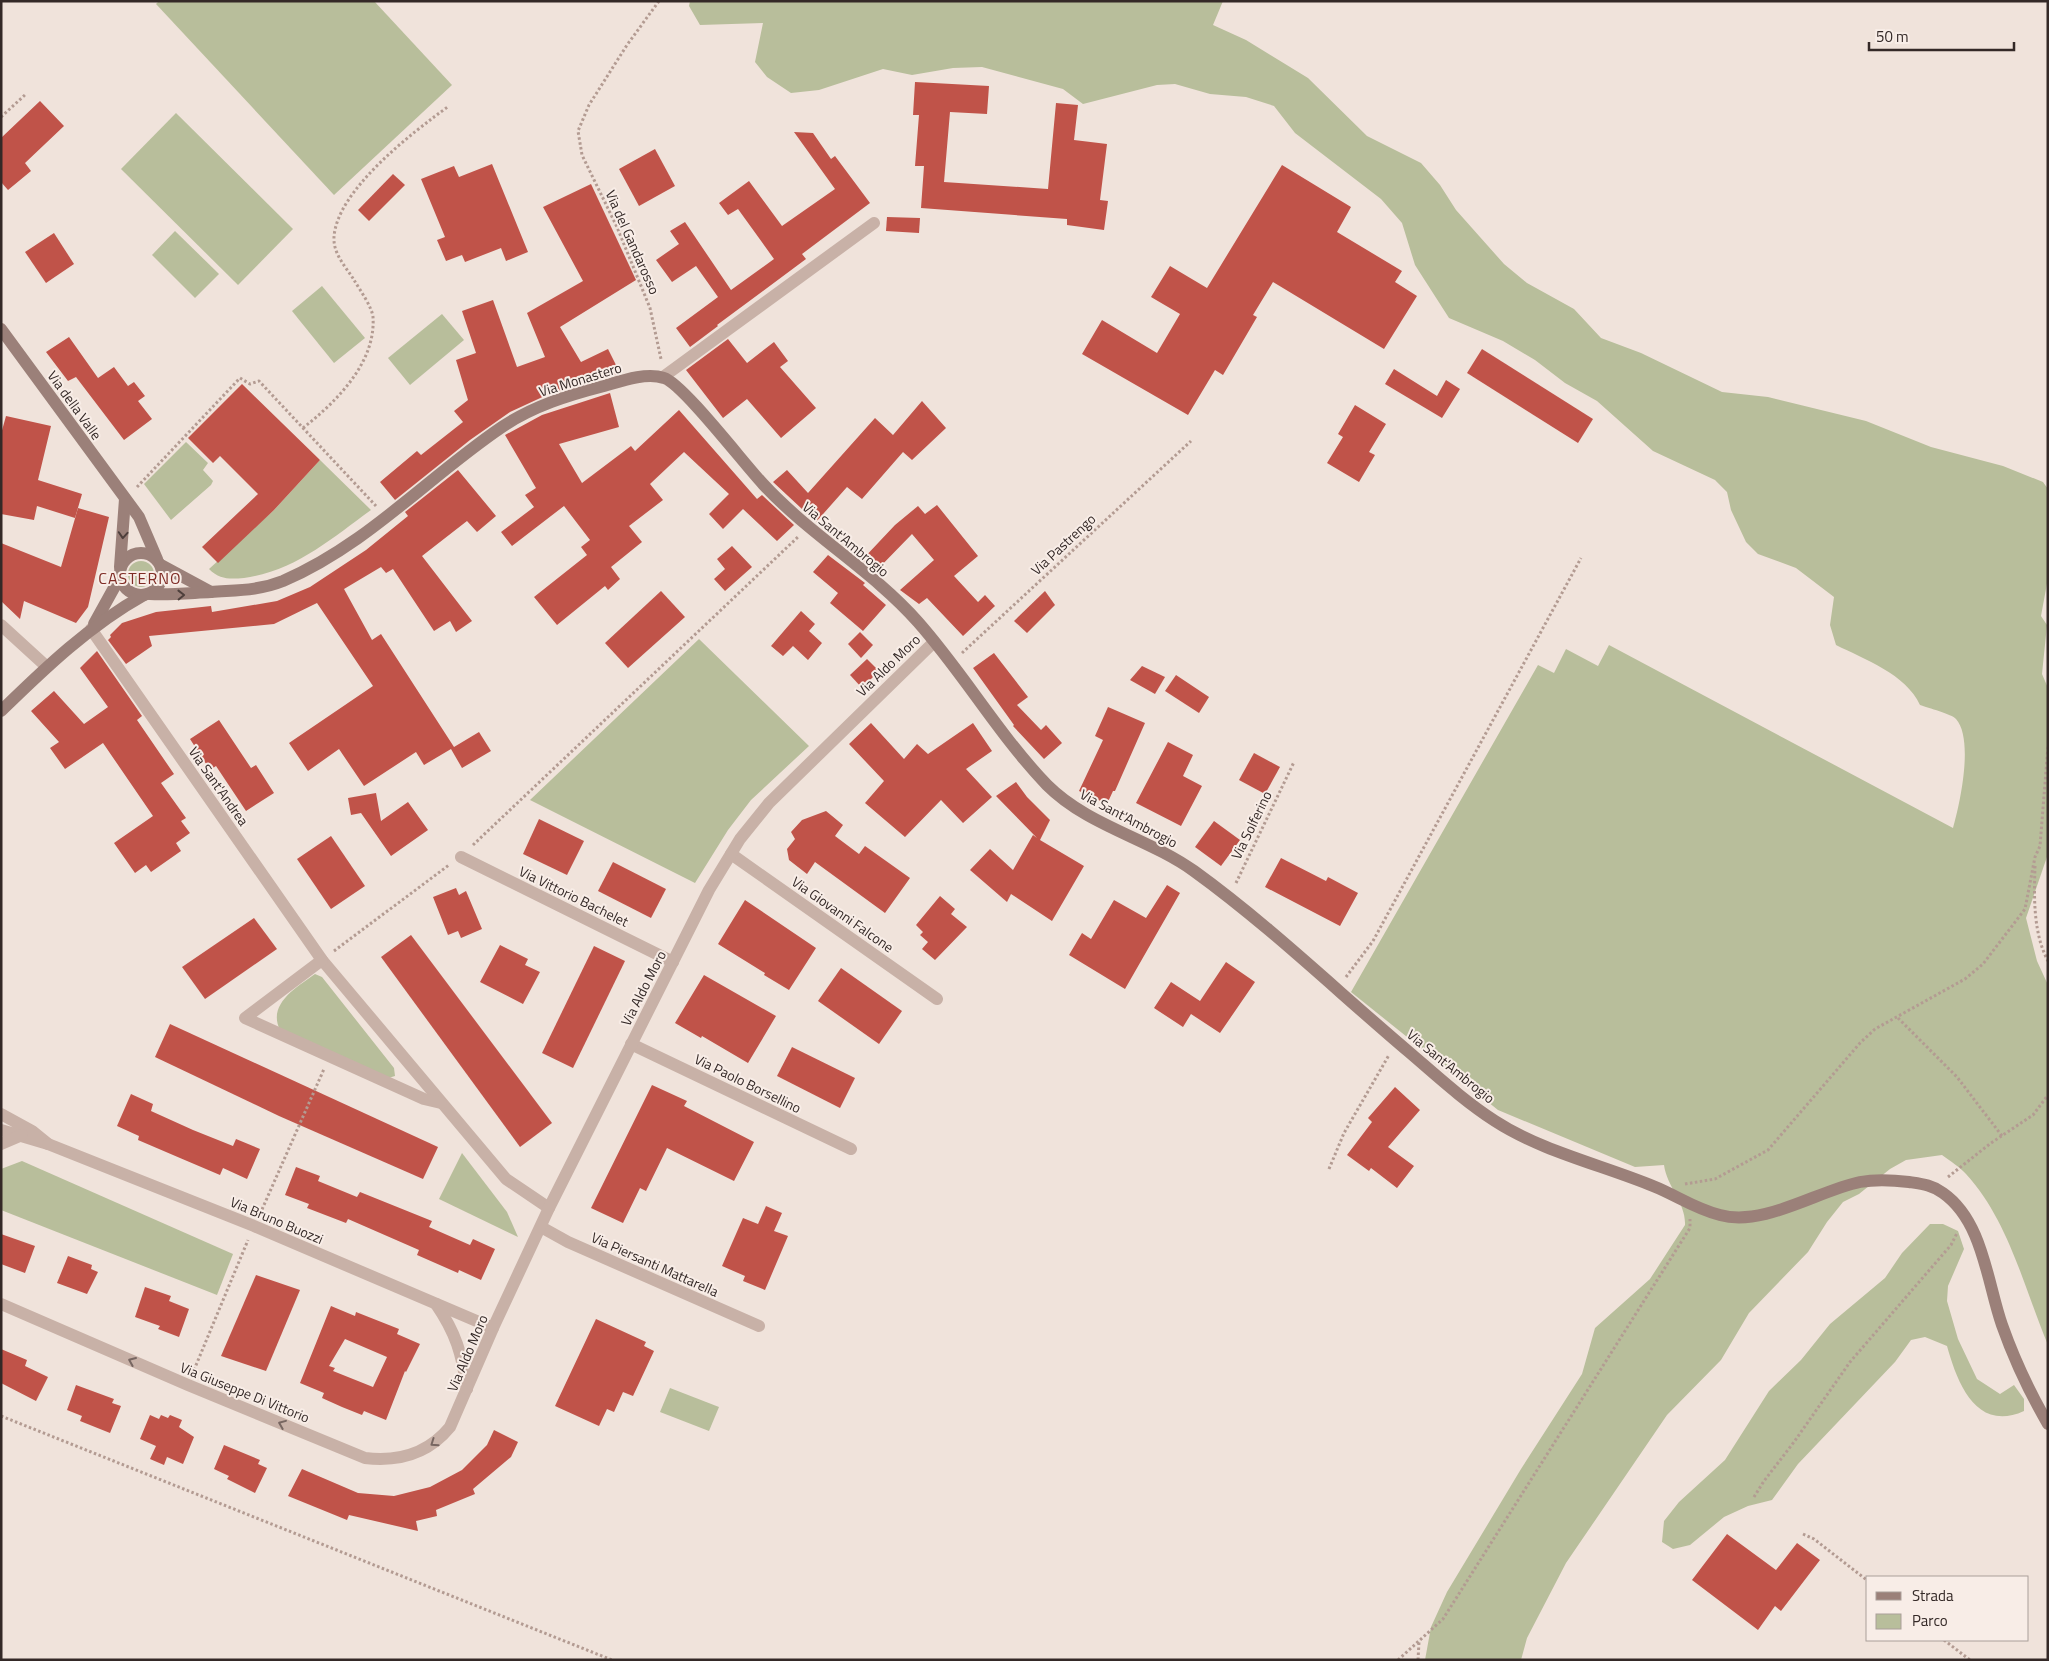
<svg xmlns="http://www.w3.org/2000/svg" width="2049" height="1661" font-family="'Titillium Web',sans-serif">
  <rect width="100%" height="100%" fill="#f0e3db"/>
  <g fill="#b8be9b">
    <polygon points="159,1 374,1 452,85 334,195 156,4"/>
    <path d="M 690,1 L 1223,1 L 1213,25 L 1246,40 L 1308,78 L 1367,136 L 1421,163 L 1440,185 L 1456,210 L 1504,264 L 1527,283 L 1574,309 L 1601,338 L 1641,353 L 1722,392 L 1768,397 L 1866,421 L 1931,447 L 2003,466 L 2043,482 L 2048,489 L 2048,578 L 2041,616 L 2047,625 L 2042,674 L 2048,688 L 2048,854 L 2026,918 L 2037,961 L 2048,985 L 2048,1345 C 2024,1288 2009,1221 1966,1174 C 1960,1167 1950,1161 1942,1155 L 1906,1160 L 1890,1169 L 1859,1194 L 1843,1202 L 1827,1222 L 1808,1252 L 1749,1313 L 1721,1360 L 1667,1415 L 1566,1563 L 1527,1638 L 1521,1660 L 1425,1660 L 1431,1627 L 1447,1592 L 1521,1469 L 1582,1374 L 1595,1328 L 1650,1279 L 1685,1225 C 1686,1203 1667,1187 1664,1165 L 1635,1167 L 1498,1110 L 1351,992 L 1538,665 L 1554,673 L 1566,649 L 1598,666 L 1609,645 L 1953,828 C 1960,804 1974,739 1956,719 C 1952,714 1928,708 1920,705 C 1906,674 1864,659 1836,645 L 1830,625 L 1834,597 L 1796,568 L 1758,554 L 1746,542 L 1731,510 L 1727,492 L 1715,480 L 1653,451 L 1597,401 L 1565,383 L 1535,360 L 1503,341 L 1449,318 L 1415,265 L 1402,223 L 1381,199 L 1295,133 L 1274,106 L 1246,97 L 1210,94 L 1175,84 L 1157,85 L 1083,104 L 1063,89 L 982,67 L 953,68 L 912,75 L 883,69 L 819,90 L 791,93 L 767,77 L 755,62 L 763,23 L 700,25 L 689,6 Z"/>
    <polygon points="176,113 293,229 238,285 121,169"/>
    <polygon points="175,231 219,274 195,298 152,255"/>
    <polygon points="322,286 365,338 334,363 292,311"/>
    <polygon points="442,314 464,340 410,385 388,358"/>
    <polygon points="186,442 208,463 203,470 213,481 211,485 171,520 144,484"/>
    <path d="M 320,460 L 371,510 C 331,539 295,571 244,578 C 230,579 220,580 209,569 L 274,510 Z"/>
    <circle cx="141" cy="574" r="13"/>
    <polygon points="699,639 809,746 751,800 728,830 695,883 530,800"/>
    <path d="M 315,974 L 322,977 L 394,1068 L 395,1076 L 385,1079 L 280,1030 C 267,1004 297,987 315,974 Z"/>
    <polygon points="462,1153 507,1212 518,1237 439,1199"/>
    <polygon points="22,1161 233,1254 217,1295 1,1210 1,1169"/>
    <path d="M 1930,1224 L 1943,1224 L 1958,1231 L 1964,1249 L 1948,1286 L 1947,1301 L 1958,1339 L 1977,1379 L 2000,1394 L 2014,1385 L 2024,1399 L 2024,1411 C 1976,1433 1957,1382 1947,1346 L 1925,1337 L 1911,1340 L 1895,1362 L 1798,1464 L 1772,1500 L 1748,1506 L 1724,1517 L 1690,1545 L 1673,1549 L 1662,1542 L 1664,1521 L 1679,1502 L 1725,1460 L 1769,1391 L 1801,1360 L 1830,1324 L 1885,1278 L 1902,1253 Z"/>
    <polygon points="670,1388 719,1407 709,1431 660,1412"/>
  </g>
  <g fill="#c05349" fill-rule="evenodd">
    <polygon points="915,82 989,86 987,114 950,112 944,182 1048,189 1056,103 1078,105 1074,140 1107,144 1100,200 1108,201 1104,230 1067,225 1067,219 921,208 924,166 915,166 919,115 913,115"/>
    <polygon points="40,101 64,126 25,163 31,171 8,190 1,182 1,138"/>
    <polygon points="794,132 813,133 831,159 835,156 870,203 802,254 806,259 717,325 718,326 690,347 676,328 718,297 696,266 672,282 656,260 679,244 670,231 685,222 731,290 774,259 738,209 728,215 719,203 749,181 782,226 835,189"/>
    <polygon points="655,149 675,186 639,206 619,169"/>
    <polygon points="492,164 528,252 506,261 501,248 465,262 462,255 446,261 437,240 445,237 421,179 454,166 459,177"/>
    <polygon points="1282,165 1351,207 1337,232 1402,271 1395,282 1417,296 1384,349 1273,282 1253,315 1257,317 1223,375 1215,370 1188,415 1082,354 1102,320 1157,353 1180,314 1151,297 1170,266 1207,288"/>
    <polygon points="393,174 405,185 369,221 358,210"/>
    <polygon points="591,184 636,280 560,327 581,362 608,349 620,373 549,394 510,412 470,440 395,500 380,482 417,451 421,455 463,422 454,411 468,400 456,360 476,353 462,311 493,300 517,367 545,357 527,313 583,281 543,207"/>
    <polygon points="887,217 920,218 919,233 886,231"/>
    <polygon points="54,233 74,264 46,283 25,252"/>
    <polygon points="69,337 98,378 114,367 128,386 134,382 145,396 138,401 152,419 124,440 76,377 68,381 46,352"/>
    <polygon points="728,339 747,363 774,342 788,361 780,367 816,408 781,438 747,399 723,418 686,370"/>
    <polygon points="1482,349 1593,419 1578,443 1467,373"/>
    <polygon points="1394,369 1437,396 1446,380 1460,389 1442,418 1385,384"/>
    <polygon points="242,384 320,460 274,510 218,563 202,547 258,494 220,456 213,463 188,438"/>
    <polygon points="610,393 619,427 559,444 582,483 631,446 635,451 679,410 757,499 762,495 794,525 777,541 743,509 723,529 709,514 729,494 684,452 650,484 663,500 629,526 642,542 611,567 620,579 608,590 605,586 557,625 534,597 587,555 581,547 590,540 564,506 512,546 501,532 534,507 525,495 536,488 505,435 542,415"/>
    <polygon points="922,401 946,428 912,460 903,452 862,499 847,487 816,522 773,482 787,470 808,493 875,418 893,435"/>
    <polygon points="1355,405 1386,424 1369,452 1375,455 1359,482 1327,463 1343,437 1338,434"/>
    <polygon points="6,416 51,426 38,480 82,494 75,518 37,506 34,520 1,514 1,434"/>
    <polygon points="458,470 496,516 477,532 467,521 422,556 472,621 456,632 450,621 434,631 393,569 386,573 381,567 344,589 372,640 381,634 454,747 479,732 491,751 462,768 451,749 424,765 416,752 364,786 339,749 308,771 289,743 373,686 317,603 274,624 149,636 152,646 126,664 108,640 111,637 110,635 122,623 156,612 211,606 212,612 277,601 310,587 366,550 408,516 405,512"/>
    <polygon points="937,505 978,556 954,576 978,602 985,595 995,606 963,636 927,598 919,604 900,590 934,560 912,534 876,571 862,560 895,525 918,506 925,514"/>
    <polygon points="78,508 109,517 88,607 76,623 24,601 20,619 1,601 1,543 61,567"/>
    <polygon points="732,546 752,567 725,591 714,579 725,569 717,559"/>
    <polygon points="828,555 865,583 863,585 886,605 863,631 830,603 838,593 813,572"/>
    <polygon points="661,591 685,617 628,668 605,643"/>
    <polygon points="1045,591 1055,605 1027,633 1014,621"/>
    <polygon points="801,611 815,624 809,631 822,643 808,660 793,646 783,656 771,646"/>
    <polygon points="860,632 873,645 861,658 848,644"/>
    <polygon points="97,651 142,716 137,720 174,774 161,783 186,818 181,821 190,833 176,843 181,851 151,872 146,865 135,873 114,843 153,816 103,743 65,769 50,748 59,742 31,711 54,691 84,724 108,707 80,668"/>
    <polygon points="994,653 1028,697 1017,705 1041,730 1046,725 1062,743 1044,759 1013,726 1014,725 973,668"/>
    <polygon points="867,659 879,671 862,688 850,675"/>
    <polygon points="1142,666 1165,677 1155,694 1130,680"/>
    <polygon points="1176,675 1209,697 1199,713 1165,691"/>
    <polygon points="1108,707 1145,723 1115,791 1113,791 1107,804 1079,791 1103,740 1095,736"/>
    <polygon points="219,720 251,768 256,765 274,793 246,811 216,766 210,770 190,739"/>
    <polygon points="871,723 904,759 917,744 928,754 973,723 992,751 966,769 992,797 963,823 941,800 905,837 865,803 884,781 849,744"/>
    <polygon points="1168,742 1193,755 1183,776 1202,786 1181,826 1136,803"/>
    <polygon points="1254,753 1280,767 1265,794 1239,780"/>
    <polygon points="1016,782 1027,797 1050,820 1040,840 1084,866 1052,921 1011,894 1007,902 970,870 990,849 1013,870 1033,835 1037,838 996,796"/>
    <polygon points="376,793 381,821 408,802 428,830 391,856 361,813 351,815 348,798"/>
    <polygon points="826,811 843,825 835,836 859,854 865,846 910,878 885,913 815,862 807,874 789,860 787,849 795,839 791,832 802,820"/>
    <polygon points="539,819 584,841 567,875 523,854"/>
    <polygon points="1214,821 1240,840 1221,866 1195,847"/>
    <polygon points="331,836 365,886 331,909 297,859"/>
    <polygon points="1281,858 1326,881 1328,877 1358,893 1340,926 1265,887"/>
    <polygon points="613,862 666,889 651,918 598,891"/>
    <polygon points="1167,885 1180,893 1125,989 1069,955 1082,933 1091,939 1114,900 1146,918"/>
    <polygon points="456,888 459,895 466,891 482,929 461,938 458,931 448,935 433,897"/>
    <polygon points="940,896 955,909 951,914 967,927 935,960 922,949 928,942 920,935 923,932 916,925"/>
    <polygon points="745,900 816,948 789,990 764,975 765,973 718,944"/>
    <polygon points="254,918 277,949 205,999 182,967"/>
    <polygon points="411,935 552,1123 520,1147 381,957"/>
    <polygon points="500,945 528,959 525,965 540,972 523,1004 480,982"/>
    <polygon points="594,946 625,961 573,1068 542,1053"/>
    <polygon points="1226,962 1255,982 1220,1033 1191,1014 1183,1027 1154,1008 1171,982 1200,1001"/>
    <polygon points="841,968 902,1011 879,1044 818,1001"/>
    <polygon points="704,975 776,1016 748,1063 702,1036 701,1038 675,1023"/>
    <polygon points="170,1024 438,1147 423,1179 279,1116 155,1057"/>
    <polygon points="792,1047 855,1078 840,1108 777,1076"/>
    <polygon points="652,1085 687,1101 684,1106 754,1142 734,1181 667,1148 646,1191 640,1188 623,1223 591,1208"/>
    <polygon points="1395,1087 1420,1110 1388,1147 1414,1166 1397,1188 1371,1168 1369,1171 1347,1155 1372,1122 1368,1118"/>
    <polygon points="131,1094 153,1104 151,1111 193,1130 233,1146 236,1139 260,1149 247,1179 223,1168 220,1175 180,1158 138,1140 139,1136 117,1126"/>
    <polygon points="296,1167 320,1176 318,1181 357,1197 360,1192 432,1221 429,1227 470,1245 473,1239 495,1249 481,1280 459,1270 458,1273 417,1255 419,1250 348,1219 346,1223 307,1208 309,1204 285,1195"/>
    <polygon points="766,1206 782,1213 774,1231 788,1236 765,1290 743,1281 745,1276 722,1266 743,1218 758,1224"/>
    <polygon points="1,1234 35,1246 25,1273 1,1264"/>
    <polygon points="68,1256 92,1265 91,1269 98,1272 87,1294 57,1283"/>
    <polygon points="256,1275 300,1290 266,1371 221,1356"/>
    <polygon points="145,1287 171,1296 169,1301 189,1309 179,1337 158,1329 160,1326 135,1317"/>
    <path d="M 331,1306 L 355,1316 L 356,1312 L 399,1329 L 397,1334 L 420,1344 L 406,1372 L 405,1371 L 386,1420 L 364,1411 L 362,1415 L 342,1407 L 322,1398 L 324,1393 L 300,1383 ZM 345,1339 L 387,1357 L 373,1387 L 333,1371 L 335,1368 L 329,1366 Z"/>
    <polygon points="596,1319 646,1342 644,1346 654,1351 633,1396 623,1392 614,1412 607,1409 599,1426 555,1406"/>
    <polygon points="1,1349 27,1360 25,1366 48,1377 36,1401 1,1383"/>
    <polygon points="76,1385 114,1399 112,1403 121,1406 110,1433 80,1421 82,1416 67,1410"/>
    <polygon points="150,1415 159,1419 161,1415 168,1418 170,1415 182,1420 179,1427 194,1437 183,1464 167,1457 164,1465 150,1459 156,1446 140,1439"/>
    <polygon points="494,1430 518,1442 511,1457 473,1489 475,1494 436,1510 437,1516 416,1521 418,1531 349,1515 347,1520 288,1496 302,1469 358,1493 394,1496 430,1487 462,1470 487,1445"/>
    <polygon points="224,1445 260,1460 258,1464 267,1468 255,1493 227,1479 229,1476 214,1469"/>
    <polygon points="1727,1534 1776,1570 1797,1543 1820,1560 1781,1611 1775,1606 1758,1630 1692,1580"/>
  </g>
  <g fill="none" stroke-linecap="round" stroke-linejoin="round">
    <g stroke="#b39b92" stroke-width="3" stroke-dasharray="2.5 2.5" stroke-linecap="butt">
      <polyline points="659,1 627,45 589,105 578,131 582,155 617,227 650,308 661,359"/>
      <polyline points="1,117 26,94"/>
      <path d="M 303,428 C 336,402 376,363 373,317 C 372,307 360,290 354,280 C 346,267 333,254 334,237 C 337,190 413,132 449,106"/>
      <polyline points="137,487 240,378 250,384 259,381 376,506"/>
      <polyline points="962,653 1191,441"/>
      <polyline points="473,845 799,536"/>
      <path d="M 2035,866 C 2034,897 2033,933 2048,961"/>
      <polyline points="1236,883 1294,762"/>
      <polyline points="334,951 449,865"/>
      <polyline points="1346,977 1373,941 1581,558"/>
      <polyline points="1898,1018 1957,1077 2002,1136"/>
      <polyline points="1329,1169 1344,1133 1389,1055"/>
      <polyline points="1948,1177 1991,1143 2033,1115 2048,1095"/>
      <polyline points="1685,1184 1715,1179 1768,1150 1860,1043 1875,1029 1965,979 1983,964 2025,909 2035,857 2040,846 2048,746"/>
      <polyline points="260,1214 324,1069"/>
      <polyline points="194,1370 248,1240"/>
      <polyline points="1,1416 612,1660"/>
      <polyline points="1754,1497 1764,1481 1794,1442 1850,1362 1951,1245 1957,1233"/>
      <polyline points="1803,1534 1814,1539 1868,1581"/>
      <polyline points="1944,1640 1970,1660"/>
      <polyline points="1398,1660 1443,1619 1690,1228 1690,1219"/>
      <polyline points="1418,1660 1419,1642"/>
    </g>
    <g stroke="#c8b1a7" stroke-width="12">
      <polyline points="663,377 874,223"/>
      <polyline points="1,625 47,667"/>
      <polyline points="91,629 322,960 506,1179 549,1208"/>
      <polyline points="731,854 937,999"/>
      <polyline points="461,857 673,962"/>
      <polyline points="322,960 245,1018 424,1099 441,1103"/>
      <polyline points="631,1044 851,1149"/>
      <polyline points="1,1114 32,1131 48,1144 1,1130"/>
      <polyline points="1,1144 22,1135"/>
      <polyline points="48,1144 254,1226 493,1328"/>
      <polyline points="541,1227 568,1242 759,1326"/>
      <path d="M 1,1304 L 188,1385 L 365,1458 C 399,1462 428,1454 450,1427 L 493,1328 L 549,1208 L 709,890 L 740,839 L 769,803 L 934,642"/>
      <path d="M 436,1304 C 456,1333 462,1354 467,1389"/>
    </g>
    <g stroke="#9b8079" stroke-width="12">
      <polyline points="1,329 139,517 157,559"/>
      <circle cx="141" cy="574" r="21"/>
      <polyline points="161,565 211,592"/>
      <polyline points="120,567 125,499"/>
      <path d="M 150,594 C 171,595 190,593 211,592 C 237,590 258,591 283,581 C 367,545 428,477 502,427 C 533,406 569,395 604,386 C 621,381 646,372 664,378 C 682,383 745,465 763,484 C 810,535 872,570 918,622 C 964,674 999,735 1047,785 C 1088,826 1148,838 1194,871 C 1270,926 1338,992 1409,1052 C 1437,1076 1464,1101 1495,1121 C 1541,1151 1602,1165 1653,1186 C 1676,1195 1695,1209 1720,1215 C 1764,1227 1817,1191 1860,1182 C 1876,1179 1893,1180 1909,1182 C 1922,1184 1932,1185 1943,1193 C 1983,1221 1987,1282 2002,1325 C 2014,1359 2030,1393 2048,1424"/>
      <polyline points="94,624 120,577"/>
      <path d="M 1,711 C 45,668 90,625 144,595"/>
    </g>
  </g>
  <defs><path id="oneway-chevron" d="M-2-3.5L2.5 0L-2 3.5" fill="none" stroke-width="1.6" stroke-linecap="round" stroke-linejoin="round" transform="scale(1.25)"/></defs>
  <g stroke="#4e3f3c">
    <use href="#oneway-chevron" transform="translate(123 535) rotate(94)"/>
    <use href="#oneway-chevron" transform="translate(181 595) rotate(-1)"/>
  </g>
  <g stroke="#776661">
    <use href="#oneway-chevron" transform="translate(132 1361) rotate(-157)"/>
    <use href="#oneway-chevron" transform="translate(282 1424) rotate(-158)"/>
    <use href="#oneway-chevron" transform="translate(434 1443) rotate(145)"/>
  </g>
  <g text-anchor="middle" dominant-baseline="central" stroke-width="4" stroke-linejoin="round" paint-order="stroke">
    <g font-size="14" fill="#342927" stroke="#f8ede7">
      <text transform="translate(633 242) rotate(66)">Via del Gandarosso</text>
      <text transform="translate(580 379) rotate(-17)">Via Monastero</text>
      <text transform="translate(75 405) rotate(54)">Via della Valle</text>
      <text transform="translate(846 539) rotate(40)">Via Sant'Ambrogio</text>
      <text transform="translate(1063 544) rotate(-43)">Via Pastrengo</text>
      <text transform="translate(888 665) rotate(-44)">Via Aldo Moro</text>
      <text transform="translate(219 786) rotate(55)">Via Sant'Andrea</text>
      <text transform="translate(1129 818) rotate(28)">Via Sant'Ambrogio</text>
      <text transform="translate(1251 825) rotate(-64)">Via Solferino</text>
      <text transform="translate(574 896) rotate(26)">Via Vittorio Bachelet</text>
      <text transform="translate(843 914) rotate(35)">Via Giovanni Falcone</text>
      <text transform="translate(643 988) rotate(-63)">Via Aldo Moro</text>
      <text transform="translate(1451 1066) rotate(39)">Via Sant'Ambrogio</text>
      <text transform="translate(748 1083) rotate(26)">Via Paolo Borsellino</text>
      <text transform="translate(277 1220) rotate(23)">Via Bruno Buozzi</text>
      <text transform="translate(655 1264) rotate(24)">Via Piersanti Mattarella</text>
      <text transform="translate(467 1353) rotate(-67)">Via Aldo Moro</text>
      <text transform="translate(245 1392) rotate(22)">Via Giuseppe Di Vittorio</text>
    </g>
    <g font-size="16" letter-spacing="1" fill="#7f2c25" stroke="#f8ede7">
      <text x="140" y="578">CASTERNO</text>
    </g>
  </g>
  <rect width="2049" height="1661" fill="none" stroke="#342927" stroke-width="5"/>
  <rect x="1866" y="1576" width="162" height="65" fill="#f8ede7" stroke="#aa9f9a"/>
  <rect x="1876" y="1592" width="25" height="8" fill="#9b8079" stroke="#aa9f9a"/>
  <text x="1912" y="1601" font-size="15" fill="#342927">Strada</text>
  <rect x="1876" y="1614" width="25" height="15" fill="#b8be9b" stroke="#aa9f9a"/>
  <text x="1912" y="1626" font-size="15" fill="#342927">Parco</text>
  <path d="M1869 42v8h145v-8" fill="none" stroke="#342927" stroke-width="2.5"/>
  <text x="1876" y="42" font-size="15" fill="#342927" stroke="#f8ede7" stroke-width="4" paint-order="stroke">50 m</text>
</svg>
